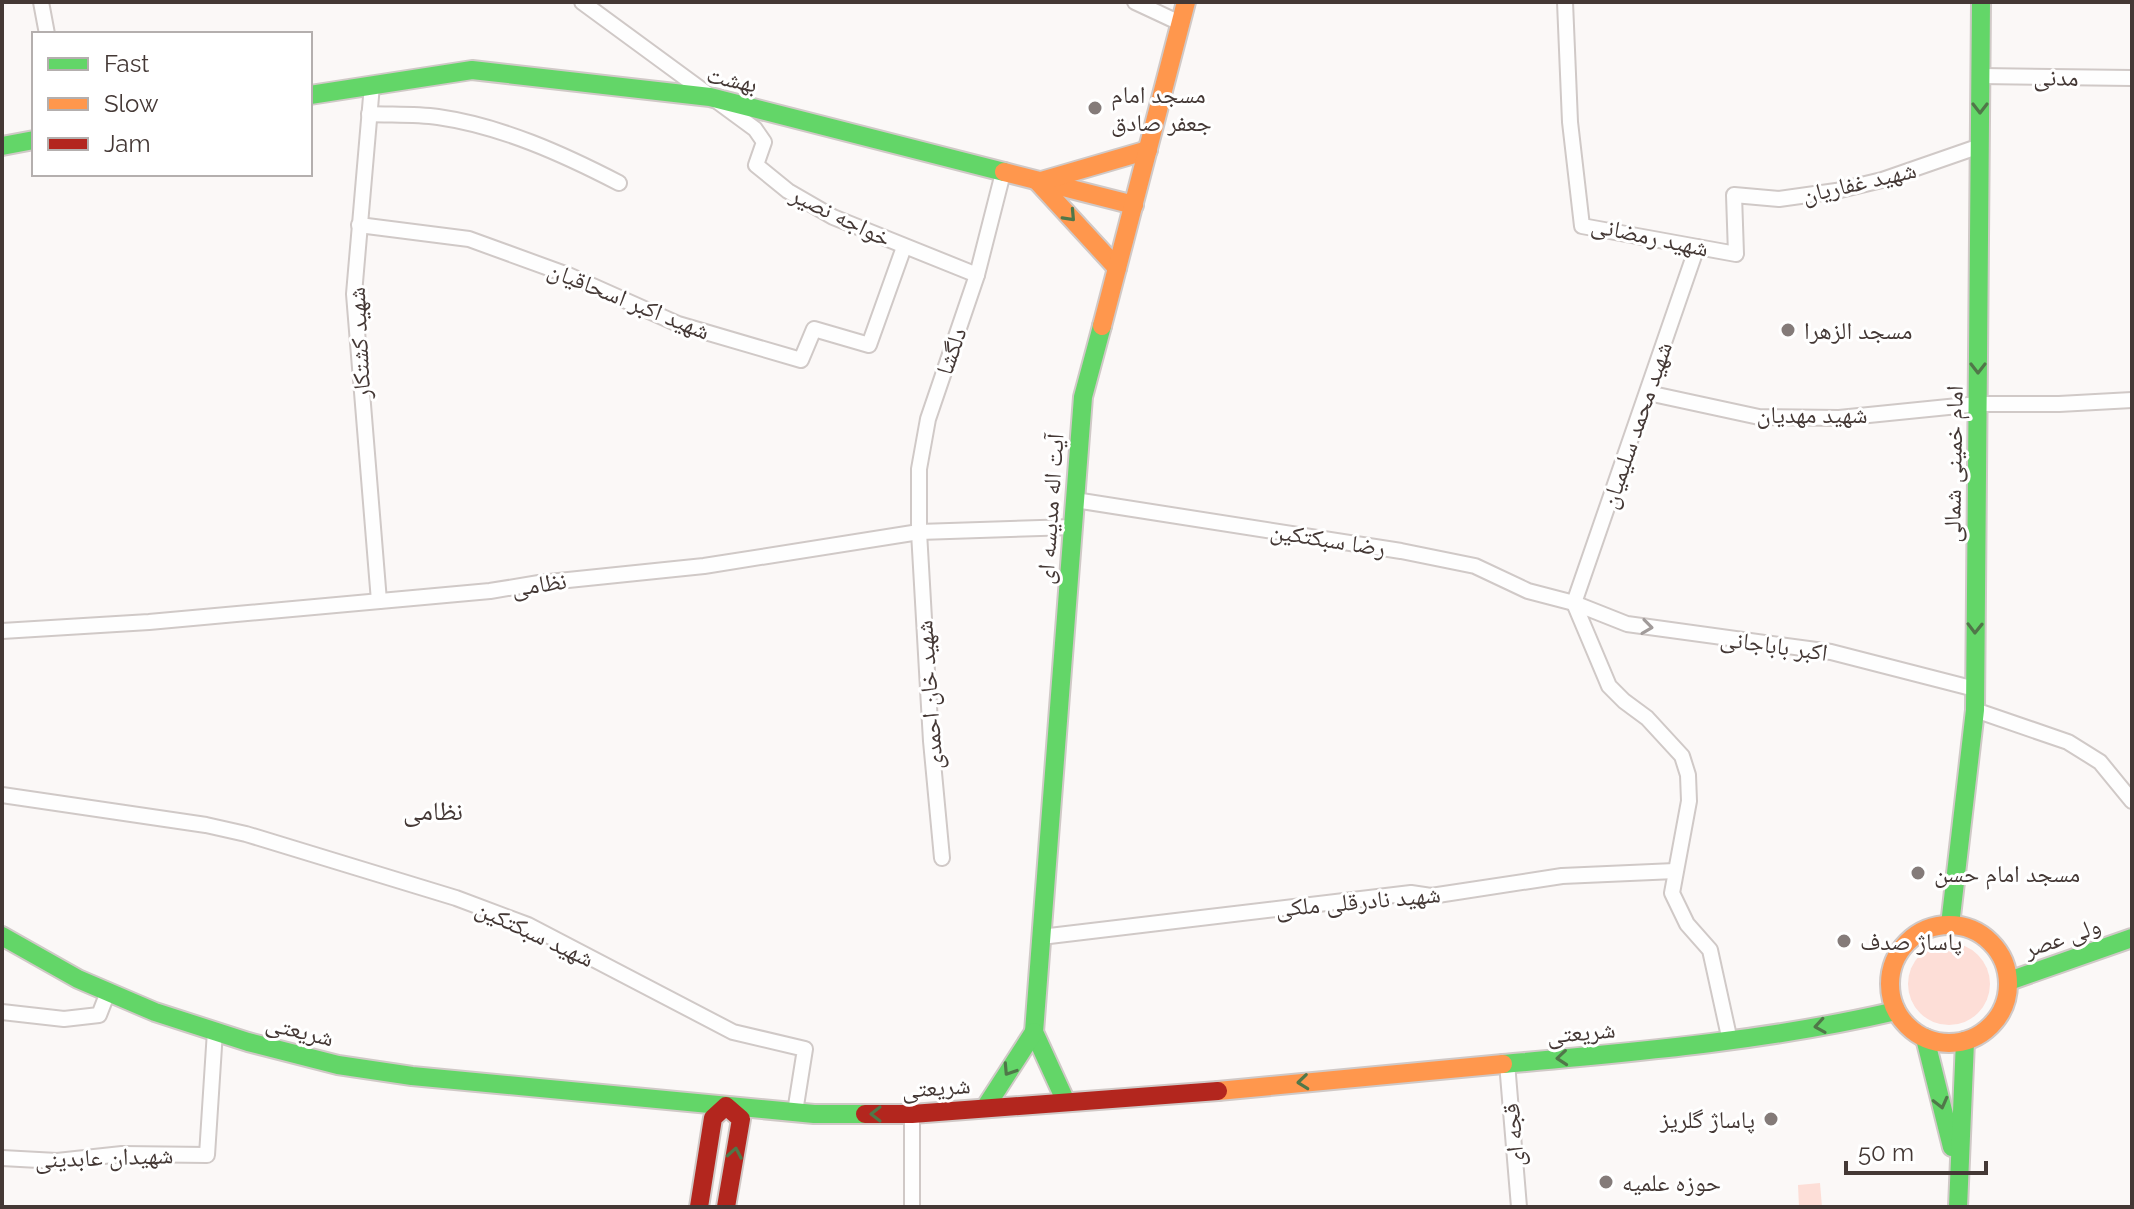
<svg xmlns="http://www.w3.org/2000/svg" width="2134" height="1209" font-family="Raleway,'Noto Naskh Arabic',sans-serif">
  <rect width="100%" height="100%" fill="#fbf8f7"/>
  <g fill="#fdded7">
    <circle cx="1949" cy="984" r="41"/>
    <polygon points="1820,1183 1822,1207 1799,1207 1798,1185"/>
  </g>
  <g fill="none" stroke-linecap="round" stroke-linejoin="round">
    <g stroke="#d0c9c7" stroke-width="18">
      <g id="street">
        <polyline points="41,2 47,34"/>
        <polyline points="582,2 755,129 764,142 756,165 788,191 833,217 977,275"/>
        <polyline points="1135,2 1180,23"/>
        <polyline points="1565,2 1570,122 1582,226 1736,254 1734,195 1779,199 1836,191 1882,180 1980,146"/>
        <polyline points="1981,76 2132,78"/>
        <polyline points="372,85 354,294 379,601"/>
        <path d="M 369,114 C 392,115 416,114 438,117 C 501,126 563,154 619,183"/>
        <polyline points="359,225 469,239 568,275 678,324 801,360 814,329 869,345 904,247"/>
        <polyline points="1648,393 1759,417 1839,418 1978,404 2059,404 2132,400"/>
        <polyline points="1075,500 1401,551 1475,566 1528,591 1574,603 1627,624 1831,652 1975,689"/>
        <polyline points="1574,603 1609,686 1624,701 1647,718 1682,756 1688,775 1689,801 1672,893 1687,924 1710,950 1730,1041"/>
        <polyline points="1574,603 1697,247"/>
        <polyline points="2,631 149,622 490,591 539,583 704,566 919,532 1073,527"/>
        <polyline points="1975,710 2068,742 2100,762 2132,801"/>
        <polyline points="2,795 206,825 246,834 456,898 528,925 733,1032 805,1049 795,1112"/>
        <polyline points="942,858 931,741 919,532 919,469 928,419 977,275 1003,173"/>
        <polyline points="1041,937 1411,893 1431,896 1562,876 1675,871"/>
        <polyline points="2,1012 64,1019 99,1015 108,992"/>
        <polyline points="1507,1063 1519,1207"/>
        <polyline points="912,1114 912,1207"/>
        <polyline points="2,1158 57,1161 122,1154 207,1155 215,1031"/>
      </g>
    </g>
    <g stroke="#d0c9c7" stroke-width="22">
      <g id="fast">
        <polyline points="310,95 472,70 710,97 1004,172"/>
        <polyline points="2,146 34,140"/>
        <polyline points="1950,925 1975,710 1981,2"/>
        <polyline points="2,936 78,979 155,1012 248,1042 338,1065 412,1076 814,1114 865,1114"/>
        <polyline points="2009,981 2132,938"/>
        <polyline points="1925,1038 1952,1147"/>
        <path d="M 1503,1064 C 1635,1052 1767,1041 1896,1011"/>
        <polyline points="1066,1102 1034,1032 1083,397 1102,326"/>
        <polyline points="985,1108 1034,1032"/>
        <polyline points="1958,1207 1965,1041"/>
      </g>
    </g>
    <g stroke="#d0c9c7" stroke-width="22">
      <g id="slow">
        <polyline points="1004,172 1134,205"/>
        <polyline points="1117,268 1038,182 1148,150"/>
        <polyline points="1102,326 1186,2"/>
        <circle cx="1949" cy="984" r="59"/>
        <polyline points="1218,1091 1503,1064"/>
      </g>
    </g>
    <g stroke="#d0c9c7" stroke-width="22">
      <g id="jam">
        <polyline points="865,1114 912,1114 1218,1091"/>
        <polyline points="699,1207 713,1118 726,1106 741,1119 726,1207"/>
      </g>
    </g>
    <use href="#street" stroke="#fefefe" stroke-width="14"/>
    <use href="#fast" stroke="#63d668" stroke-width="18"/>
    <use href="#slow" stroke="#ff974d" stroke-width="18"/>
    <use href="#jam" stroke="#b3261e" stroke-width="18"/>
  </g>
  <defs><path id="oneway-chevron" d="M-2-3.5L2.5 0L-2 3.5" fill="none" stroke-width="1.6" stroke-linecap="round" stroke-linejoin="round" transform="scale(2)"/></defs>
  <g stroke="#507749">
    <use href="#oneway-chevron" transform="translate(1980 108) rotate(90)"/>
    <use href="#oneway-chevron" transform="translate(1070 216) rotate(47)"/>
    <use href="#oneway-chevron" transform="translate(1978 368) rotate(90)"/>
    <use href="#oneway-chevron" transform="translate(1975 628) rotate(91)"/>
    <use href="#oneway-chevron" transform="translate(1820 1026) rotate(171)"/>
    <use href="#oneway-chevron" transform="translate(1562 1058) rotate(175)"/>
    <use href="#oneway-chevron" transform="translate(1009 1070) rotate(123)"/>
    <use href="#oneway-chevron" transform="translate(1303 1082) rotate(174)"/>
    <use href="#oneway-chevron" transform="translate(1941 1103) rotate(76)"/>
    <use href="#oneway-chevron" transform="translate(876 1114) rotate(180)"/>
    <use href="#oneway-chevron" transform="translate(735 1153) rotate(-80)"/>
  </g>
  <use stroke="#a19b9a" href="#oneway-chevron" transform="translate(1647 627) rotate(8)"/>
  <g fill="#847b79" stroke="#fff" stroke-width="3">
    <circle cx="1095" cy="108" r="8"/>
    <circle cx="1788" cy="330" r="8"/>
    <circle cx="1918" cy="873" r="8"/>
    <circle cx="1844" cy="941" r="8"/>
    <circle cx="1771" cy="1119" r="8"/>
    <circle cx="1606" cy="1182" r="8"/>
  </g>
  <g text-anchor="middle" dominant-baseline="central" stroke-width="6" stroke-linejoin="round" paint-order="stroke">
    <g font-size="24" fill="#443835" stroke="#fff">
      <text transform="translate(2056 77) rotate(1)">مدنی</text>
      <text transform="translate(732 79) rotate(12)">بهشت</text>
      <text transform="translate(1859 182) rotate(-13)">شهید غفاریان</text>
      <text transform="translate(841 216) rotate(26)">خواجه نصیر</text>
      <text transform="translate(1650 236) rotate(12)">شهید رمضانی</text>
      <text transform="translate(629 300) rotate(22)">شهید اکبر اسحاقیان</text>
      <text transform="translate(359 343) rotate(-93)">شهید کشتکار</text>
      <text transform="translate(951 351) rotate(-71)">دلگشا</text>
      <text x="1812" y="414">شهید مهدیان</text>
      <text transform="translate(1636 425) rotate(-71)">شهید محمد سلیمیان</text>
      <text transform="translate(1953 464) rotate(-89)">امام خمینی شمالی</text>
      <text transform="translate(1050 509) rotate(-86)">آیت اله مدیسه ای</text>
      <text transform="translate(1328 539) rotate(9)">رضا سبکتکین</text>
      <text transform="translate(539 584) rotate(-8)">نظامی</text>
      <text transform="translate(1774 645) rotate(8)">اکبر باباجانی</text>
      <text transform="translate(929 695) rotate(-94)">شهید خان احمدی</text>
      <text transform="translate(1358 901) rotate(-5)">شهید نادرقلی ملکی</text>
      <text transform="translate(535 933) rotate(25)">شهید سبکتکین</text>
      <text transform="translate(2062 937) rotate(-19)">ولی عصر</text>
      <text transform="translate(300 1030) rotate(14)">شریعتی</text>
      <text transform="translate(1581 1032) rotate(-5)">شریعتی</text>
      <text transform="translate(936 1087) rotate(-4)">شریعتی</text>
      <text transform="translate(1513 1135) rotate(-95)">قجه ای</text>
      <text transform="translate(104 1157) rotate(-2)">شهیدان عابدینی</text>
    </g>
    <g font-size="24" fill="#443835" stroke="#fff" text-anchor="start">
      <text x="1111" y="94">مسجد امام<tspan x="1111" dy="28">جعفر صادق</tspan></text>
      <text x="1804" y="330">مسجد الزهرا</text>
      <text x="1934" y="873">مسجد امام حسن</text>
      <text x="1860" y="941">پاساژ صدف</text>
      <text x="1755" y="1119" text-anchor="end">پاساژ گلریز</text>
      <text x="1622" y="1182">حوزه علمیه</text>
    </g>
    <g font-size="26" fill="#443835" stroke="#fff">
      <text x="433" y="811">نظامی</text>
    </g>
  </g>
  <rect width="2134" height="1209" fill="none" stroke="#443835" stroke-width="8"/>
  <rect x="32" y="32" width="280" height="144" fill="#ffffff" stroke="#b4afae" stroke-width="2"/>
  <rect x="48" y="58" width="40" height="12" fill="#63d668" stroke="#b4afae" stroke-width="2"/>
  <text x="104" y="72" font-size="24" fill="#443835">Fast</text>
  <rect x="48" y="98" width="40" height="12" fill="#ff974d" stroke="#b4afae" stroke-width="2"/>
  <text x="104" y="112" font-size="24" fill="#443835">Slow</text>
  <rect x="48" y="138" width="40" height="12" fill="#b3261e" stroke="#b4afae" stroke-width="2"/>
  <text x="104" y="152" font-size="24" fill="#443835">Jam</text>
  <path d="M1846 1161v12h140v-12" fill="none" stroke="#443835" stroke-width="4"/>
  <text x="1858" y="1161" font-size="24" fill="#443835" stroke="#ffffff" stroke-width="6" paint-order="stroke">50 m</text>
</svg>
